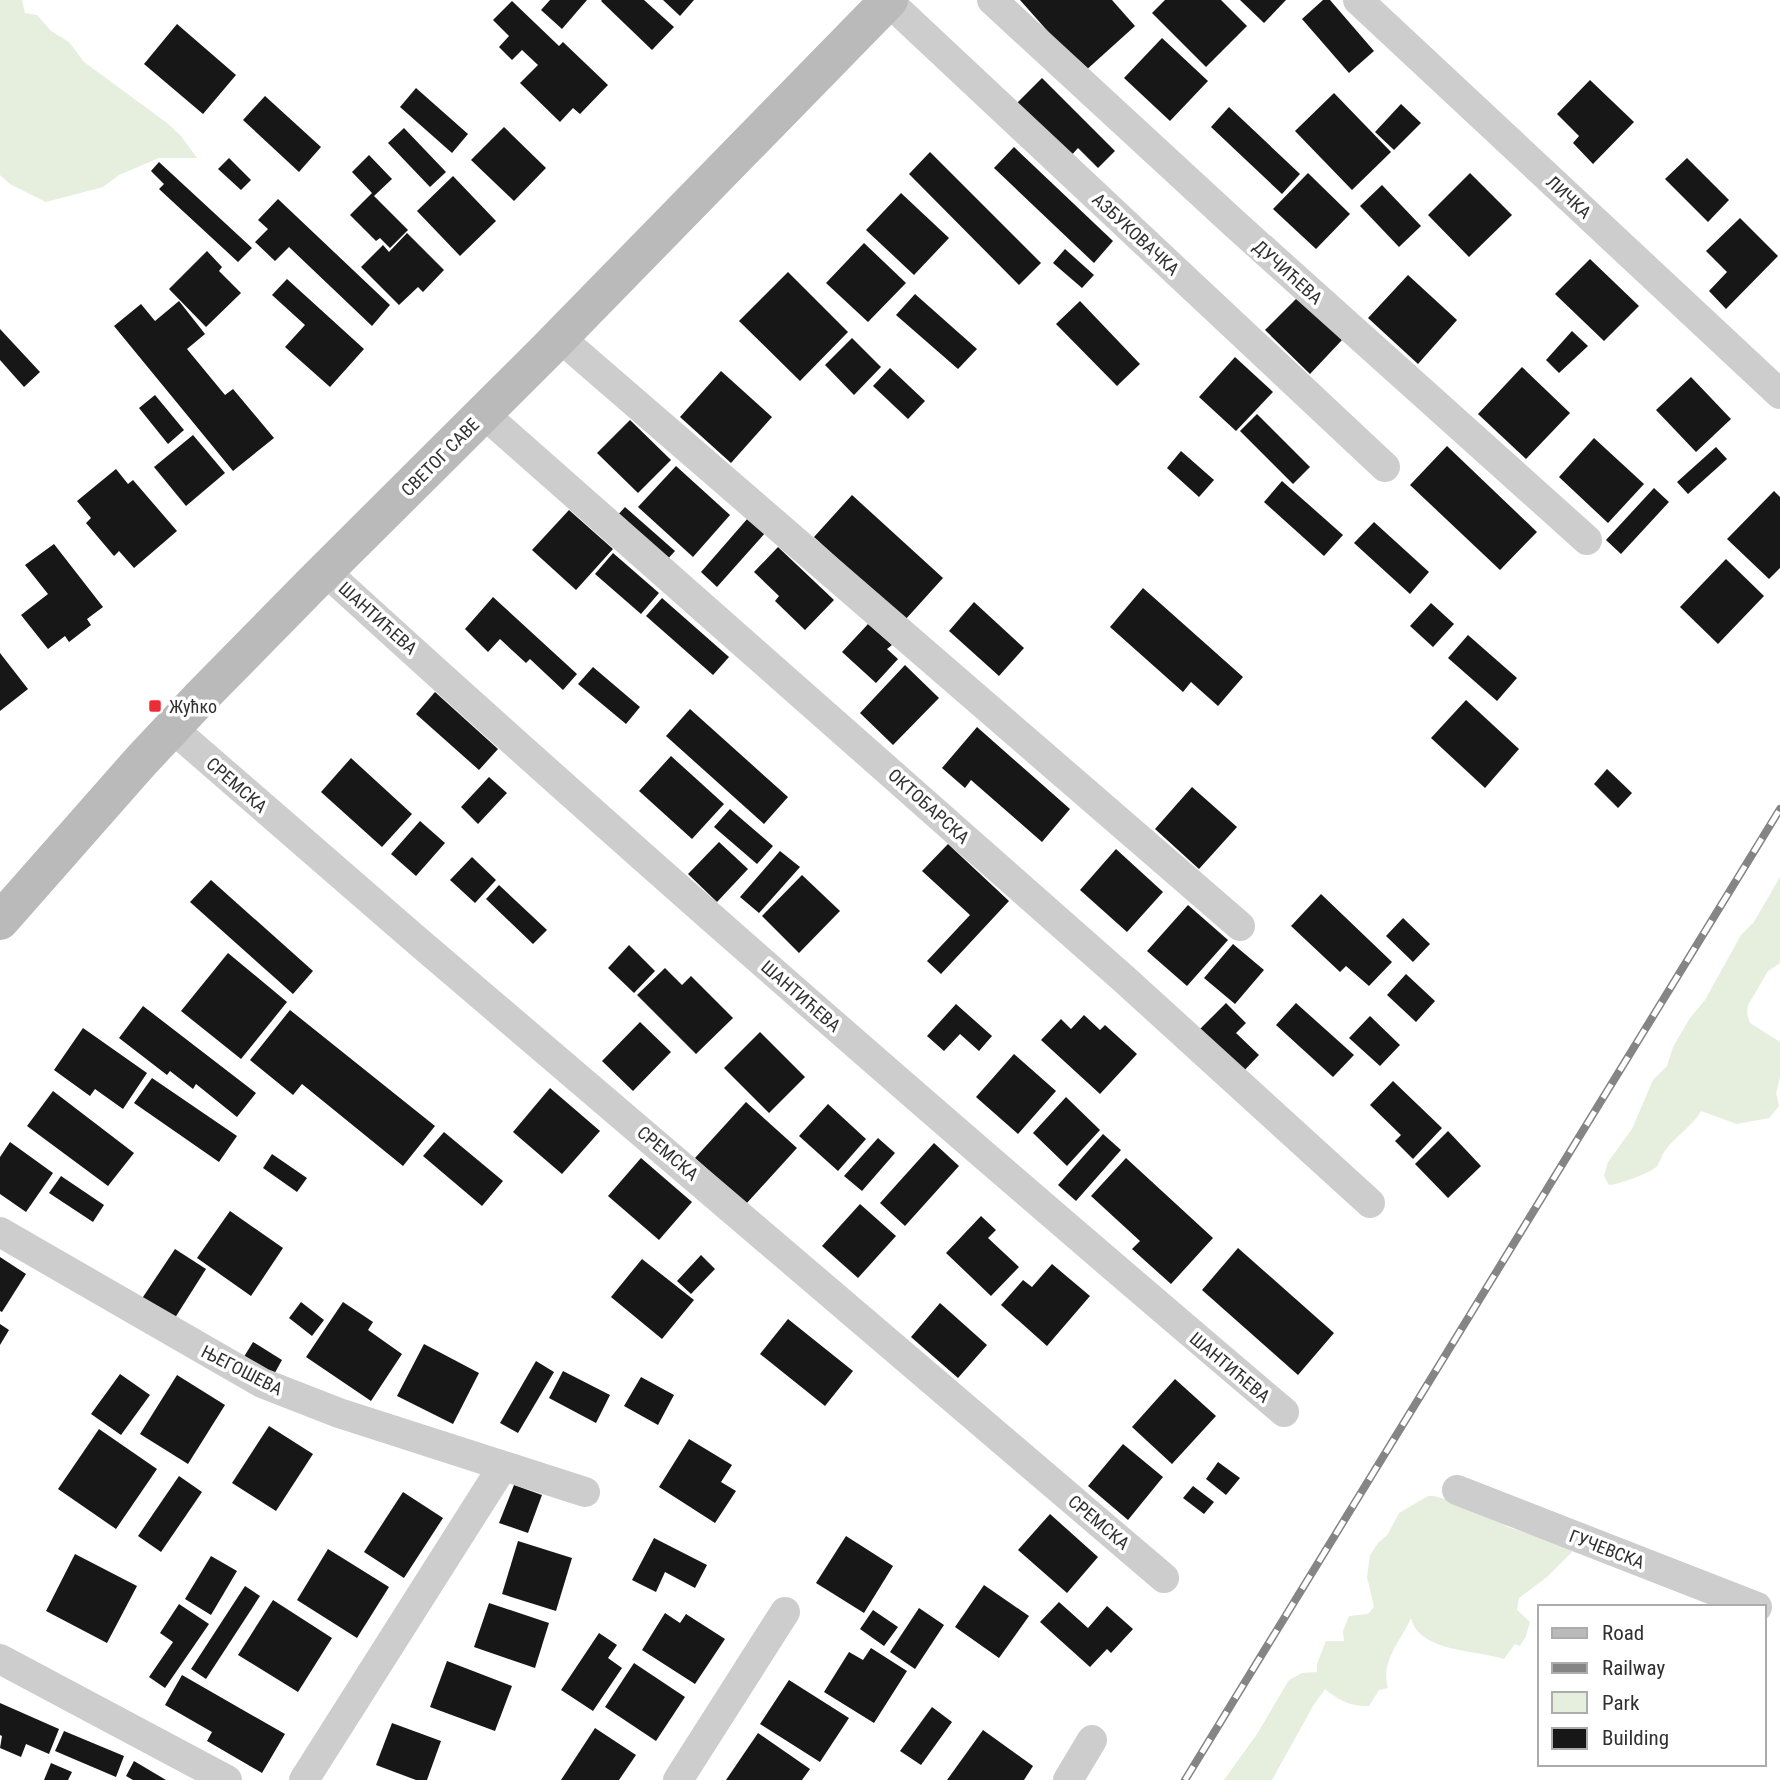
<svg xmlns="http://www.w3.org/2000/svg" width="1780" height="1780" font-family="'Roboto Condensed',sans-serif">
  <rect width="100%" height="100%" fill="#fff"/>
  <g fill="#e6eede">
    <polygon points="0,0 22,0 25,13 37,15 51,31 69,42 84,62 167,123 181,136 197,158 159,158 119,175 103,187 46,202 10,184 0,175"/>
    <path d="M 1780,877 L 1780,963 L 1768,971 L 1748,1005 L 1747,1014 L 1750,1023 L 1780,1042 L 1780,1077 L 1776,1093 L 1779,1106 L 1769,1118 L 1737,1124 L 1701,1111 C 1692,1127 1675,1136 1664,1152 C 1661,1156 1660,1164 1656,1167 C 1650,1173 1618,1185 1609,1185 L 1604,1176 L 1608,1162 L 1632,1129 L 1653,1080 L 1667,1066 L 1673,1047 L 1690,1018 L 1705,1000 L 1741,935 L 1754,922 Z"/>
    <path d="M 1428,1496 L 1434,1496 L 1470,1506 L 1508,1527 L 1575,1549 L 1547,1577 L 1519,1598 L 1517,1610 L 1530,1622 L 1526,1636 L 1520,1646 L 1515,1644 L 1504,1659 C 1476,1650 1419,1652 1411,1618 C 1401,1641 1380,1661 1388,1688 L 1379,1690 L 1369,1706 C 1352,1707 1338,1700 1325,1689 L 1313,1706 L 1272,1780 L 1224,1780 L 1257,1734 L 1289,1680 L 1302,1673 L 1317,1672 L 1317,1664 L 1326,1641 L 1344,1641 L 1343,1631 L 1349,1616 L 1368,1614 L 1374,1607 L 1367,1577 L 1370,1555 L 1378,1543 L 1388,1534 L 1399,1513 Z"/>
  </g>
  <g fill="#171717">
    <polygon points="550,0 587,0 562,29 541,10"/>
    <polygon points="602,0 644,0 674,27 652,50 601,1"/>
    <polygon points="663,0 694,0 680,16"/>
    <polygon points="1020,0 1112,0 1135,26 1084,72"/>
    <polygon points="1165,0 1221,0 1247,26 1206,67 1152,13"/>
    <polygon points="1240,0 1286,0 1264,23"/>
    <polygon points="1323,0 1330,0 1374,51 1349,73 1302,19"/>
    <polygon points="512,1 559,46 563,42 608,85 580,114 573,108 560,122 520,83 538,65 522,50 512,60 499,47 509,36 493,20"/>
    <polygon points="177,24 236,75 203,114 144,64"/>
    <polygon points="1162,38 1208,81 1170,121 1124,78"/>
    <polygon points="1042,78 1115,151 1098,168 1078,148 1069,158 1015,105"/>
    <polygon points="1590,80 1634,122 1593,164 1573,143 1579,136 1557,114"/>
    <polygon points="416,88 468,134 452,153 400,107"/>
    <polygon points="1334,93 1391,152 1352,190 1295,131"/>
    <polygon points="265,96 321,147 299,172 243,120"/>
    <polygon points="1401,104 1421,123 1394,150 1375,132"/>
    <polygon points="1229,107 1300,174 1282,194 1211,127"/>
    <polygon points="504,127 546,168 514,201 471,160"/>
    <polygon points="404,128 446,172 430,187 388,143"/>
    <polygon points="1014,147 1113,241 1094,263 994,168"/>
    <polygon points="930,152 1041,263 1019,285 909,174"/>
    <polygon points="369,155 392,179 374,196 408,230 390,248 380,238 376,241 350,215 372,193 352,172"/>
    <polygon points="229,158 251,180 241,190 218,169"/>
    <polygon points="1687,158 1729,200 1708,222 1665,179"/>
    <polygon points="159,162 252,248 238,262 159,189 164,184 151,171"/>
    <polygon points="1308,173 1350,214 1316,249 1273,209"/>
    <polygon points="1470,173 1512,215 1469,257 1428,215"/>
    <polygon points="453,176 496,221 460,256 417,211"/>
    <polygon points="1382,185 1421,226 1399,247 1360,206"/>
    <polygon points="901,193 949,238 914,275 866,230"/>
    <polygon points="278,199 390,305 372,326 289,247 275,261 255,242 268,229 258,220"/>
    <polygon points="1740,218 1778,256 1726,309 1709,291 1727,272 1706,251"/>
    <polygon points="407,233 444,270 423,292 418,287 399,305 361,267 383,245 389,252"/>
    <polygon points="864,243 906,283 868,322 826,283"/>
    <polygon points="1065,249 1094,275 1082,288 1053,263"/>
    <polygon points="207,251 222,267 219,271 241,293 206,327 169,289"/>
    <polygon points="1590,259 1639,306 1604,341 1555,294"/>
    <polygon points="788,272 848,332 800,381 739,321"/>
    <polygon points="1408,275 1457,320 1418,364 1368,318"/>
    <polygon points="287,279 364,349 330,387 285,347 305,325 272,295"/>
    <polygon points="915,294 977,349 958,369 896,315"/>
    <polygon points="1298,297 1342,340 1310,374 1265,330"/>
    <polygon points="179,301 205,334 187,349 225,395 233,389 274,438 233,471 114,326 141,304 155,321"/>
    <polygon points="1080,301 1140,364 1117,386 1056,324"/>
    <polygon points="0,329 40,372 24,387 0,360"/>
    <polygon points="1572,331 1588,346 1559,373 1546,360"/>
    <polygon points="852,338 881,367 854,395 825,365"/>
    <polygon points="1235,357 1273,392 1236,431 1199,397"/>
    <polygon points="1522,367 1570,413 1526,459 1478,414"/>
    <polygon points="890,368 925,401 908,419 873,386"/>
    <polygon points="721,371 772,417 731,463 680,417"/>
    <polygon points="1691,377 1731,419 1696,452 1656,410"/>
    <polygon points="155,395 184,430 168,444 139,408"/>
    <polygon points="1257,414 1310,467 1293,484 1240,431"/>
    <polygon points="630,420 671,460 638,493 597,453"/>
    <polygon points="193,435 225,473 186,506 154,467"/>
    <polygon points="1594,438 1644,484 1608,523 1559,477"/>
    <polygon points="1447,446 1537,532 1500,570 1410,485"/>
    <polygon points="1716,447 1727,459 1688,494 1677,482"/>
    <polygon points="1181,451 1214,480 1199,497 1167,468"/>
    <polygon points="676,466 730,515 693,557 638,507"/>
    <polygon points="116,469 128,484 133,480 177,531 134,568 119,551 114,556 86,523 91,518 77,501"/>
    <polygon points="1282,481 1343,535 1324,556 1264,502"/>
    <polygon points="1654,488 1669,502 1621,554 1606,540"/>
    <polygon points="1774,491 1780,497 1780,568 1769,579 1727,539"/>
    <polygon points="852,495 943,578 905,620 814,537"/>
    <polygon points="625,507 675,551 666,561 616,517"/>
    <polygon points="569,510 613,549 576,590 532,550"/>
    <polygon points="748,518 765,533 717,587 701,572"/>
    <polygon points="1374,522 1429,572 1410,594 1354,543"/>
    <polygon points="54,544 103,607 87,619 91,625 69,642 65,636 48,649 21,615 48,594 25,565"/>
    <polygon points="778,547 834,600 805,630 775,601 779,596 754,572"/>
    <polygon points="613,553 659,593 641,614 595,574"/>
    <polygon points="1726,559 1764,596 1718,644 1680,607"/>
    <polygon points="1143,588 1243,677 1218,706 1191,682 1183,692 1110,627"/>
    <polygon points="493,597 577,674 563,690 530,659 526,663 500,639 488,652 465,629"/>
    <polygon points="662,598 729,657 713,675 646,616"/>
    <polygon points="974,602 1024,648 999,676 949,631"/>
    <polygon points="1431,603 1454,624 1433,647 1410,626"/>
    <polygon points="868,624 892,645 887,649 898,659 876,683 842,652"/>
    <polygon points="1468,635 1517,678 1497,701 1448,658"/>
    <polygon points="0,653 28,689 0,711"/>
    <polygon points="905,665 939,698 893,745 860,713"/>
    <polygon points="593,667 640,707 626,724 578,684"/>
    <polygon points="435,692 498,749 479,770 416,714"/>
    <polygon points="1466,700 1519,749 1485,788 1431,738"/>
    <polygon points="690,709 788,797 764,824 666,736"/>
    <polygon points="977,727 1070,809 1042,842 971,780 965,788 942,768"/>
    <polygon points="671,756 724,804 692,839 639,791"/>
    <polygon points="351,758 412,814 382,847 321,792"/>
    <polygon points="1607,769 1632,793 1618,808 1594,784"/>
    <polygon points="489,777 507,793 478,824 461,807"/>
    <polygon points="1192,787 1237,827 1199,869 1155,829"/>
    <polygon points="730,809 773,846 757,864 714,827"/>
    <polygon points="420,821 445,843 416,876 391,854"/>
    <polygon points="719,842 748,869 717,902 688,874"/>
    <polygon points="948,844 1009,901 941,974 927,961 970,915 922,871"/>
    <polygon points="1116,849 1163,892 1127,932 1080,890"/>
    <polygon points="780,851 800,867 759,913 740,897"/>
    <polygon points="472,857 496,880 475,903 450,880"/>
    <polygon points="802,875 840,911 799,953 762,916"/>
    <polygon points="211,880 313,971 293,994 190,902"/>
    <polygon points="499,885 547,930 533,944 486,899"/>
    <polygon points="1321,894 1392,962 1369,986 1346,966 1340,972 1291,926"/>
    <polygon points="1188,905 1228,940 1187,986 1147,951"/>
    <polygon points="1403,918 1430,944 1413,962 1386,936"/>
    <polygon points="1233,944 1264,970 1235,1004 1204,978"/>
    <polygon points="629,945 655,971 634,993 608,968"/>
    <polygon points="228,953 287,1002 241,1059 181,1011"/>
    <polygon points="665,968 682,985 691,976 733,1018 696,1054 637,995"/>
    <polygon points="1406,974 1435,1001 1416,1022 1387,995"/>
    <polygon points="1226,1003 1246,1023 1236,1033 1259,1055 1238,1077 1195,1034"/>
    <polygon points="1296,1003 1354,1055 1333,1077 1276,1025"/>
    <polygon points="956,1004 992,1036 979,1051 960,1034 944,1051 927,1036"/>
    <polygon points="143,1006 256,1093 237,1117 196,1084 193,1089 170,1071 167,1075 119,1038"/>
    <polygon points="290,1010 435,1126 403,1166 302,1084 293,1095 250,1060"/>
    <polygon points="1084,1015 1100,1030 1105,1025 1137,1054 1100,1094 1041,1040 1061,1019 1071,1029"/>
    <polygon points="1370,1016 1400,1045 1380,1066 1349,1038"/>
    <polygon points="640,1022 671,1052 633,1091 602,1061"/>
    <polygon points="83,1028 147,1073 123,1109 95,1089 90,1096 54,1070"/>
    <polygon points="760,1032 805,1077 769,1113 724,1068"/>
    <polygon points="1014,1054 1056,1091 1018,1134 976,1097"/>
    <polygon points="152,1078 237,1136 219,1162 134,1103"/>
    <polygon points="1393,1081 1442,1128 1413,1159 1395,1141 1401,1135 1370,1105"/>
    <polygon points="550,1088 600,1131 562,1174 513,1132"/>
    <polygon points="53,1091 134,1153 108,1186 27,1126"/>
    <polygon points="1066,1097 1100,1130 1067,1166 1033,1133"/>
    <polygon points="746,1102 797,1148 746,1204 695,1158"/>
    <polygon points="828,1104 866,1139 838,1171 799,1136"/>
    <polygon points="1448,1131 1481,1166 1448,1198 1415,1164"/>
    <polygon points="444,1132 503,1181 482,1206 423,1156"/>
    <polygon points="1103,1134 1121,1150 1076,1201 1058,1185"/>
    <polygon points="878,1138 895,1153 862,1191 844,1176"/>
    <polygon points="10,1142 53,1173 26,1212 0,1194 0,1157"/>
    <polygon points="934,1143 959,1166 905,1226 880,1203"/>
    <polygon points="272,1154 307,1178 297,1192 263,1168"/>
    <polygon points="641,1158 692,1202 659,1240 608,1196"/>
    <polygon points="1126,1158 1213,1238 1171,1284 1132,1249 1140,1241 1091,1196"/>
    <polygon points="61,1176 104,1205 93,1222 49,1193"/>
    <polygon points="860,1204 896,1236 858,1278 822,1246"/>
    <polygon points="230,1211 283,1248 251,1296 197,1258"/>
    <polygon points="981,1216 996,1230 988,1238 1019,1267 991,1296 946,1253"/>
    <polygon points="1238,1248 1334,1333 1298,1375 1202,1290"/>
    <polygon points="175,1249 206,1269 173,1321 141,1300"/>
    <polygon points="701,1255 715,1269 691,1294 677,1281"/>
    <polygon points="0,1257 26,1274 2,1312 0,1311"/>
    <polygon points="642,1259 694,1300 662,1339 611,1297"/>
    <polygon points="1052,1264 1090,1296 1047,1346 1001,1305 1023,1280 1032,1287"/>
    <polygon points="301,1302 324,1320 312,1336 289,1318"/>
    <polygon points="343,1302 373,1322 368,1330 402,1354 371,1401 306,1357"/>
    <polygon points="940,1303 987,1345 958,1378 911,1337"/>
    <polygon points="788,1319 853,1371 825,1406 760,1354"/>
    <polygon points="0,1324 9,1330 0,1345"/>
    <polygon points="253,1342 282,1360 272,1378 242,1360"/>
    <polygon points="424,1344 479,1373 453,1424 397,1396"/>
    <polygon points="536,1361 554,1372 518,1433 500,1423"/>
    <polygon points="563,1371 610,1395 596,1423 549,1398"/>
    <polygon points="120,1374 150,1395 121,1435 91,1414"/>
    <polygon points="177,1375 225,1405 188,1464 140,1434"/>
    <polygon points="641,1377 674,1395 658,1425 624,1406"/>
    <polygon points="1175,1379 1216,1416 1172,1464 1132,1427"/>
    <polygon points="269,1426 313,1454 276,1511 232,1483"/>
    <polygon points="99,1429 157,1469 116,1529 58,1489"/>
    <polygon points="689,1439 732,1465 721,1482 736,1491 715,1523 659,1487"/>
    <polygon points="1123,1444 1163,1477 1128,1520 1088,1486"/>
    <polygon points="1218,1462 1240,1478 1226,1495 1206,1479"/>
    <polygon points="179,1476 202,1492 161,1552 138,1536"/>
    <polygon points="514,1485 542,1495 528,1533 499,1523"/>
    <polygon points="1193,1486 1214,1502 1204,1514 1183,1498"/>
    <polygon points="403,1492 443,1518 404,1578 364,1552"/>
    <polygon points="1050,1514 1098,1557 1067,1593 1018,1550"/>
    <polygon points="846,1536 893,1566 864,1613 816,1583"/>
    <polygon points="654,1538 707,1565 695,1588 665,1572 656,1592 632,1580"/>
    <polygon points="518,1541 572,1558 556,1611 502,1594"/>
    <polygon points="328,1549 389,1587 357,1638 297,1600"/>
    <polygon points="75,1554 137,1586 107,1643 46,1611"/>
    <polygon points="211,1556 237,1571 211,1615 185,1599"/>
    <polygon points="984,1585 1029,1616 999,1658 955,1627"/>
    <polygon points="245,1586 260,1596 206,1679 191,1669"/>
    <polygon points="273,1600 332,1638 298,1692 238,1655"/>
    <polygon points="1059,1602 1088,1628 1107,1606 1133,1629 1111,1653 1107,1649 1090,1667 1040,1622"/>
    <polygon points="489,1603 549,1623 535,1668 474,1647"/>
    <polygon points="179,1604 209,1624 165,1688 149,1677 173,1642 160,1633"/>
    <polygon points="919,1608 944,1625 915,1669 890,1652"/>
    <polygon points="873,1610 898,1627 884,1646 860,1629"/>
    <polygon points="665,1613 680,1623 686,1614 725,1639 695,1684 642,1650"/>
    <polygon points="599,1633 617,1645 608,1658 622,1668 593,1711 561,1690"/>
    <polygon points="871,1648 907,1671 874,1723 824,1692 849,1652 863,1660"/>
    <polygon points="447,1661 512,1686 495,1731 430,1707"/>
    <polygon points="634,1663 685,1697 656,1741 605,1707"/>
    <polygon points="182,1675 285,1734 262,1773 207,1741 212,1732 165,1705"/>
    <polygon points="789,1680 849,1718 820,1762 760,1724"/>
    <polygon points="0,1703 59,1729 49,1754 26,1744 21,1757 0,1748 2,1736 0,1735"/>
    <polygon points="932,1707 952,1722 921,1765 900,1751"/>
    <polygon points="392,1723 441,1741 427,1780 416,1780 376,1765"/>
    <polygon points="595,1728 636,1755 619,1780 561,1780"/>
    <polygon points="983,1730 1033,1766 1024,1780 947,1780"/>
    <polygon points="64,1731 124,1756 116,1777 55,1751"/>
    <polygon points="758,1733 810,1769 802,1780 726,1780"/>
    <polygon points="134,1761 166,1780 133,1780 126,1776"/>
    <polygon points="51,1763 72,1772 68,1780 44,1780"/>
  </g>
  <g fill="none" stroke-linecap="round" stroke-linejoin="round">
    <g stroke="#cdcdcd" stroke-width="30">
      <polyline points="992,0 1236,225 1587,540"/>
      <polyline points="1358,0 1780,394"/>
      <polyline points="888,1 1385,467"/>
      <polyline points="559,337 1240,926"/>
      <polyline points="484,414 1124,979 1370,1203"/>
      <path d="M 325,571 C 639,858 960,1137 1284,1412"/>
      <polyline points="172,728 414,938 1164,1578"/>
      <polyline points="0,1232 262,1383 339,1413 585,1492"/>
      <polyline points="1457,1490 1757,1607"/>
      <polyline points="0,1659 227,1780"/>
      <polyline points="304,1780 503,1466"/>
      <polyline points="678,1780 785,1612"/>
      <polyline points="1068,1780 1092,1740"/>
    </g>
    <polyline stroke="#bababa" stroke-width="38" points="0,921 141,761 201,697 314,582 546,351 889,0"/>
    <g stroke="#858585" stroke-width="8">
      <polyline id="rail" points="1185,1780 1780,809"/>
    </g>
    <use href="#rail" stroke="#fff" stroke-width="5" stroke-dasharray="16" stroke-linecap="butt"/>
  </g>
  <rect fill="#ed2d35" stroke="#fff" stroke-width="2.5" x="148" y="699" width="14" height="14" rx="3.5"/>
  <g text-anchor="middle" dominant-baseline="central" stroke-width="7" stroke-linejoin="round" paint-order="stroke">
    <g font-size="18" fill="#303030" stroke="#fff">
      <text transform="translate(1569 197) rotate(43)">ЛИЧКА</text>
      <text transform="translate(1136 234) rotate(43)">АЗБУКОВАЧКА</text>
      <text transform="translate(1288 272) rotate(42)">ДУЧИЋЕВА</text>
      <text transform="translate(440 457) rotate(-45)">СВЕТОГ САВЕ</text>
      <text transform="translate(378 618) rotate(42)">ШАНТИЋЕВА</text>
      <text transform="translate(237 785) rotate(41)">СРЕМСКА</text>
      <text transform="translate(929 806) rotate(42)">ОКТОБАРСКА</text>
      <text transform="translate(801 996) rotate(41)">ШАНТИЋЕВА</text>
      <text transform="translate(668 1153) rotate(40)">СРЕМСКА</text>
      <text transform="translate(1230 1367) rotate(40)">ШАНТИЋЕВА</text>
      <text transform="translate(242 1370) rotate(27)">ЊЕГОШЕВА</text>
      <text transform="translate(1099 1522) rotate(40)">СРЕМСКА</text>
      <text transform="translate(1607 1549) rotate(21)">ГУЧЕВСКА</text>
    </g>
    <g font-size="18" fill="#303030" stroke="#fff" text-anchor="start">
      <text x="169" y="706">Жућко</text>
    </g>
  </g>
  <rect x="1538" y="1605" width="228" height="161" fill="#ffffff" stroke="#acacac" stroke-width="2"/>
  <rect x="1552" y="1628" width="35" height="10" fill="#bababa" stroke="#acacac" stroke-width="2"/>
  <text x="1602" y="1640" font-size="21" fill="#303030">Road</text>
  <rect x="1552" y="1663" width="35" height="10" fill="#858585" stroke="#acacac" stroke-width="2"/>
  <text x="1602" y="1675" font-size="21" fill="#303030">Railway</text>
  <rect x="1552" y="1692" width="35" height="21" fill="#e6eede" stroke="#acacac" stroke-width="2"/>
  <text x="1602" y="1710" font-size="21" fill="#303030">Park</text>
  <rect x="1552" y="1728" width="35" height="21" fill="#171717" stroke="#acacac" stroke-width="2"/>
  <text x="1602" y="1745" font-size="21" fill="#303030">Building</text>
</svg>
